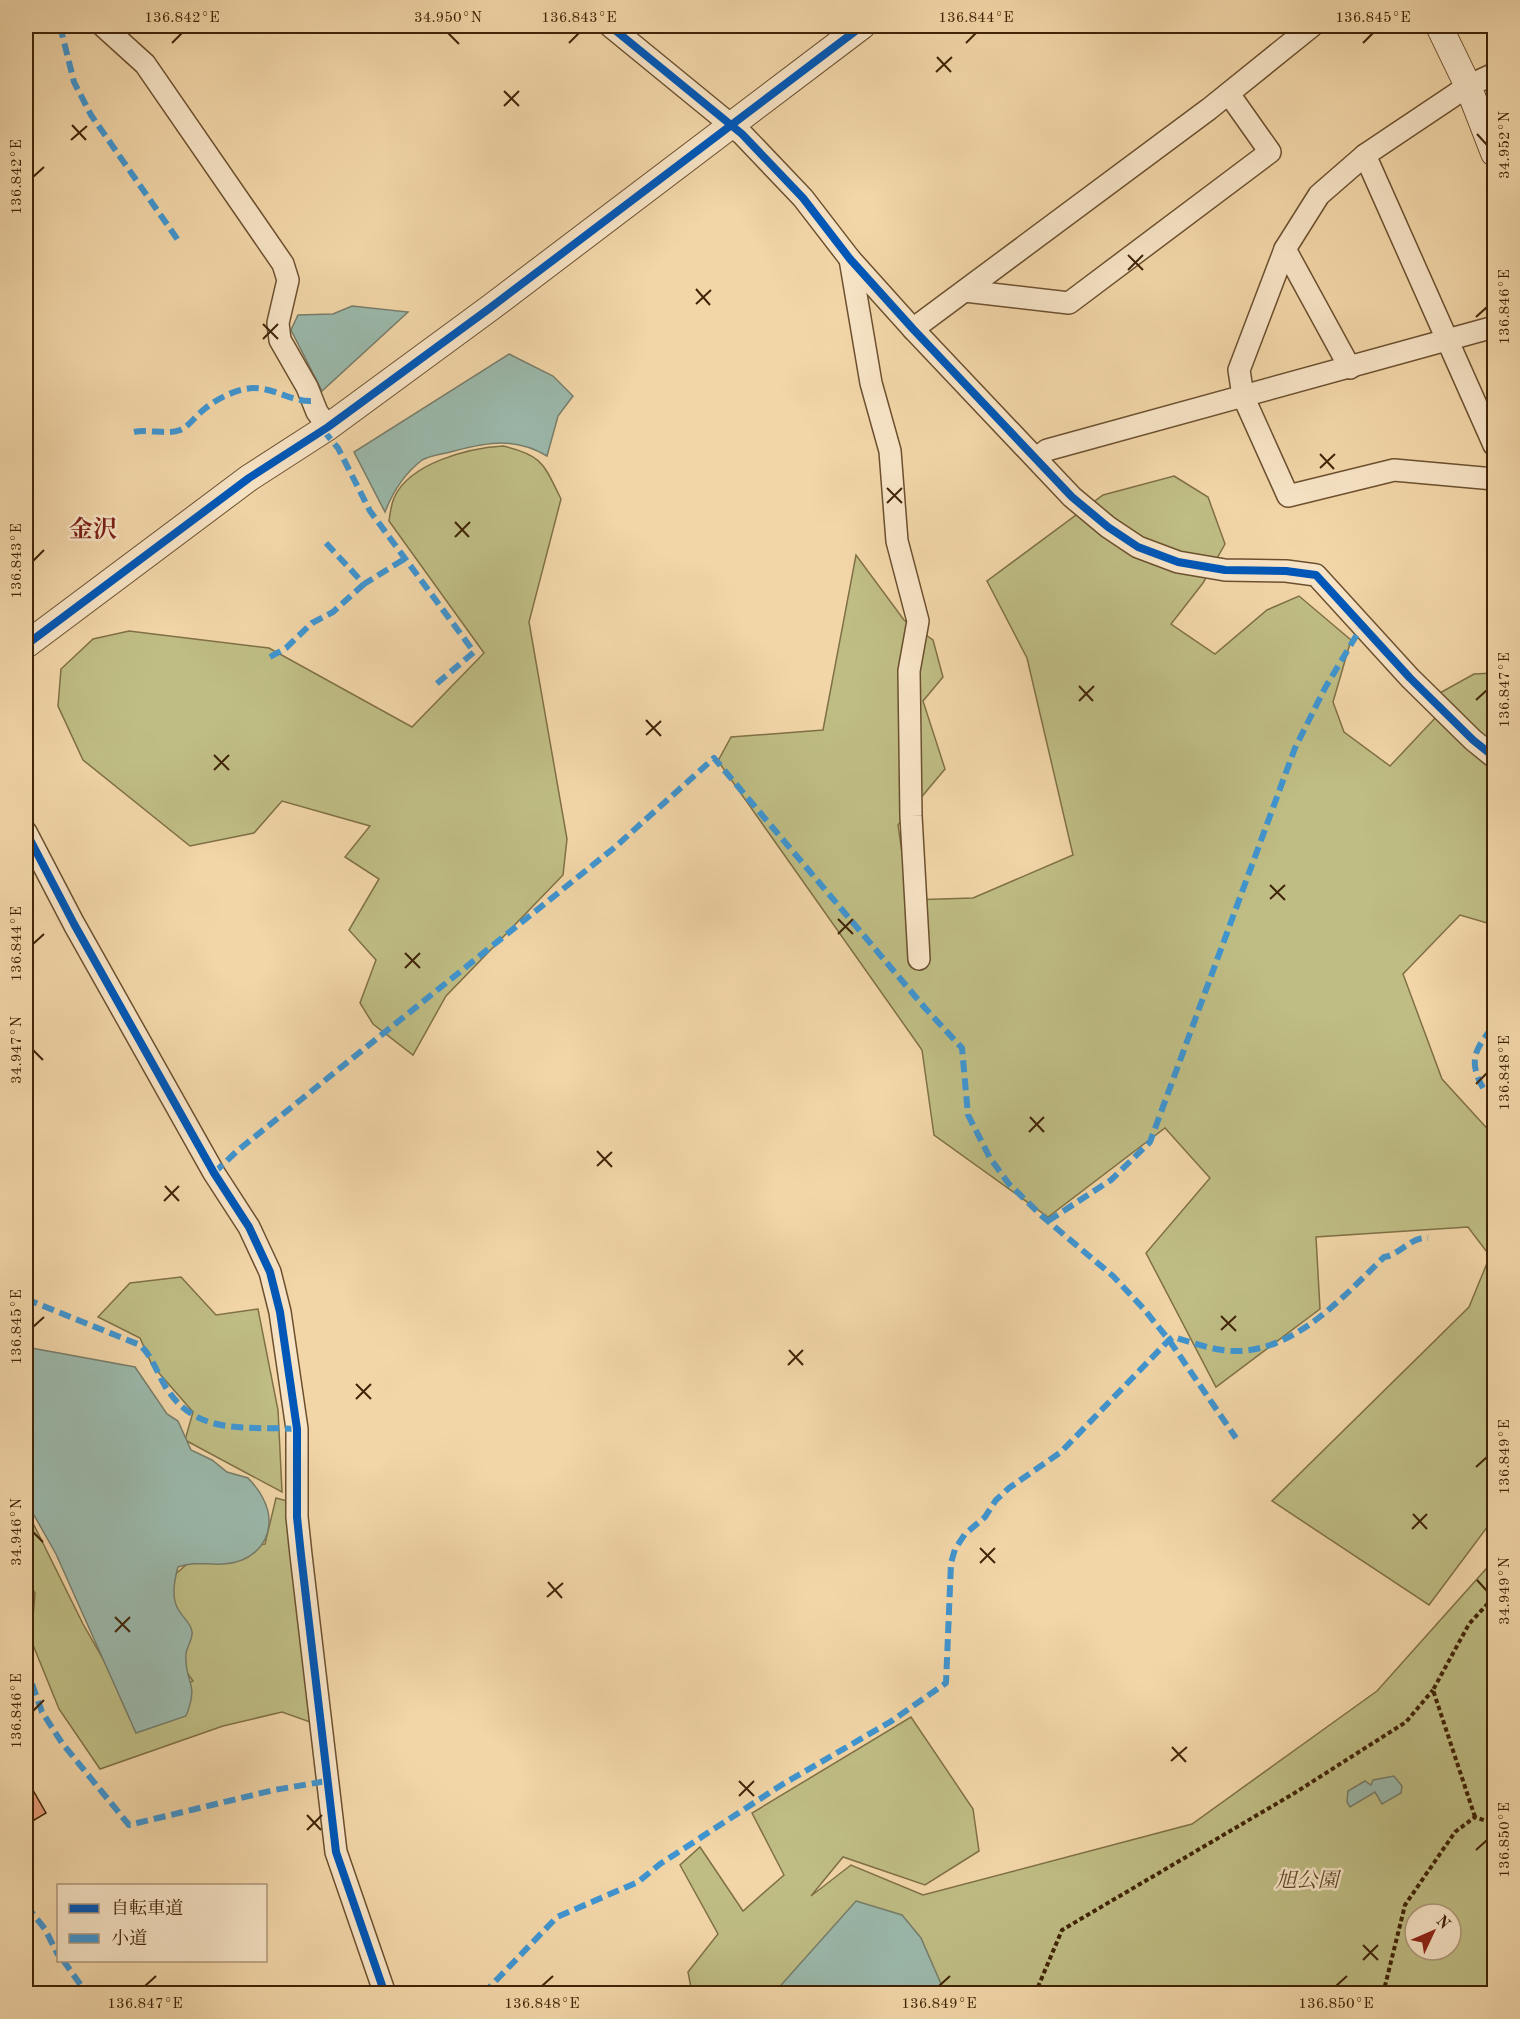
<svg xmlns="http://www.w3.org/2000/svg" width="1520" height="2019" font-family="'Old Standard TT','Noto Serif JP',serif">
  <rect width="100%" height="100%" fill="#f2d6a8"/>
  <filter id="stains"><feTurbulence type="fractalNoise" baseFrequency=".00333" numOctaves="4"/><feColorMatrix values="0 0 0 0 .2 0 0 0 0 .09 0 0 0 0 .02 0 0 0 .5 -.17"/></filter>
  <radialGradient id="worn" r=".72"><stop offset=".6" stop-color="#630" stop-opacity="0"/><stop offset="1" stop-color="#630" stop-opacity=".3"/></radialGradient>
  <g fill="#bfbd84" stroke="#807046" stroke-width="1.5" fill-rule="evenodd">
    <path d="M 503,446 C 543,455 544,465 561,499 L 529,622 L 567,839 L 563,875 L 446,996 L 413,1055 L 373,1024 L 360,1003 L 376,960 L 349,930 L 379,879 L 345,857 L 370,826 L 282,801 L 254,833 L 190,846 L 83,760 L 58,706 L 61,669 L 93,639 L 129,631 L 269,648 L 412,727 L 484,653 L 389,521 C 390,513 391,505 394,498 C 409,463 469,448 503,446 Z"/>
    <polygon points="1174,476 1208,497 1225,544 1203,583 1171,624 1215,654 1267,610 1299,596 1351,640 1333,702 1344,732 1390,766 1438,715 1438,694 1474,674 1494,673 1494,925 1460,915 1403,974 1442,1079 1494,1136 1494,1518 1429,1605 1272,1501 1469,1307 1490,1256 1468,1227 1316,1237 1320,1309 1216,1387 1146,1253 1210,1178 1165,1128 1048,1217 934,1135 922,1050 718,761 731,737 823,730 856,555 904,620 933,640 943,677 923,701 945,769 898,825 909,900 973,898 1073,855 1027,658 987,581 1103,495"/>
    <polygon points="181,1277 216,1315 258,1309 278,1410 282,1492 185,1440 193,1412 152,1365 140,1338 98,1317 130,1283"/>
    <polygon points="276,1498 291,1502 310,1722 282,1712 223,1726 100,1769 59,1709 31,1640 35,1593 26,1579 26,1509 83,1624 130,1706 193,1681 159,1634 163,1585 202,1551 265,1544"/>
    <path d="M 1494,1560 L 1494,1993 L 692,1993 L 688,1972 L 718,1934 L 680,1865 L 700,1847 L 743,1911 L 784,1875 L 752,1813 L 911,1717 L 973,1809 L 979,1851 L 925,1885 L 843,1857 L 811,1896 L 851,1865 L 923,1895 L 1192,1824 L 1377,1691 ZM 1415,1914 L 1451,1914 L 1451,1950 L 1415,1950 Z"/>
  </g>
  <g fill="#9bb9ac" stroke="#777d6a" stroke-width="1.5">
    <polygon points="352,306 408,312 322,391 291,330 298,315 333,314"/>
    <path d="M 509,354 L 553,376 L 573,396 L 558,416 L 547,456 C 515,437 488,442 454,451 C 444,454 430,455 422,460 C 404,474 393,491 385,512 L 354,452 Z"/>
    <path d="M 26,1347 L 135,1367 L 167,1414 L 178,1421 L 191,1450 L 212,1460 L 227,1472 L 248,1478 C 259,1489 270,1506 269,1523 C 268,1547 248,1563 223,1564 C 205,1565 196,1561 178,1567 C 174,1581 170,1600 180,1612 C 184,1619 191,1623 192,1632 C 193,1639 187,1646 186,1654 C 184,1683 200,1682 186,1716 L 136,1733 L 56,1554 L 26,1501 Z"/>
    <polygon points="1394,1776 1402,1786 1401,1793 1382,1804 1375,1792 1350,1807 1347,1802 1348,1791 1365,1781 1371,1785 1373,1780"/>
    <polygon points="856,1901 902,1915 921,1938 945,1993 774,1993"/>
  </g>
  <polygon fill="#e69c78" stroke="#402407" stroke-width="1.5" points="26,1778 46,1813 26,1825"/>
  <g fill="none" stroke-linecap="round" stroke-linejoin="round">
    <g stroke="#6c502f" stroke-width="24">
      <g id="minor">
        <polyline points="103,26 145,64 283,264 288,280 278,323 280,340 307,387 317,412 328,427"/>
        <polyline points="610,26 742,134 803,198 850,259 913,329 1072,497 1108,527 1138,547 1178,562 1225,570 1286,571 1316,575 1410,678 1473,740 1494,757"/>
        <polyline points="1494,74 1468,86 1365,155 1319,195 1285,249 1239,370 1243,396 1288,496 1394,470 1494,479"/>
        <polyline points="1365,155 1494,445"/>
        <polyline points="1285,249 1350,368"/>
        <polyline points="850,259 871,383 890,451 897,541 918,621 909,671 911,816 919,959"/>
        <polyline points="965,291 1069,303 1270,152 1229,94"/>
        <polyline points="913,329 1209,109 1312,26"/>
        <polyline points="1037,458 1047,450 1494,327"/>
        <polyline points="26,832 74,924 214,1173 249,1227 270,1272 280,1312 297,1429 297,1517 301,1555 336,1852 385,1994"/>
      </g>
    </g>
    <g stroke="#6c502f" stroke-width="28">
      <g id="tertiary">
        <polyline points="1439,26 1468,86 1494,153"/>
        <polyline points="26,645 249,478 328,427 490,308 862,26"/>
      </g>
    </g>
    <g stroke="#402407" stroke-width="4" stroke-dasharray="4.5 3" stroke-linecap="butt">
      <polyline points="1475,1817 1433,1690 1469,1624 1494,1597"/>
      <polyline points="1035,1994 1062,1930 1293,1794 1406,1722 1433,1690"/>
      <polyline points="1383,1994 1405,1905 1455,1832 1475,1817 1494,1824"/>
    </g>
    <use href="#minor" stroke="#f7e4c6" stroke-width="21"/>
    <use href="#tertiary" stroke="#f7e4c6" stroke-width="26"/>
    <g stroke="#3f95d1" stroke-width="6" stroke-dasharray="12 6" stroke-linecap="butt">
      <polyline points="60,26 74,82 91,115 180,243"/>
      <polyline points="323,430 338,448 370,511 474,652 434,686"/>
      <path d="M 134,432 C 148,429 168,435 180,430 C 189,426 193,419 201,412 C 213,401 230,392 245,389 C 270,384 289,402 312,401"/>
      <polyline points="326,543 364,584 406,558"/>
      <polyline points="270,657 286,648 312,623 333,612 364,584"/>
      <path d="M 1483,1088 C 1467,1059 1476,1049 1494,1025"/>
      <polyline points="214,1173 237,1151 614,848 714,758 925,1008 962,1048 968,1115 990,1158 1009,1184 1043,1217 1113,1276 1143,1308 1169,1340 1236,1438"/>
      <polyline points="1048,1221 1111,1180 1150,1142 1295,748 1325,688 1362,626"/>
      <path d="M 26,1299 L 140,1345 C 154,1358 158,1377 169,1392 C 200,1436 248,1426 297,1429"/>
      <polyline points="26,1667 42,1712 62,1743 129,1825 274,1790 327,1781"/>
      <polyline points="26,1905 45,1929 58,1955"/>
      <polyline points="63,1960 87,1994"/>
      <path d="M 483,1994 L 557,1917 L 638,1882 L 660,1864 L 783,1784 L 890,1722 L 946,1683 L 951,1563 L 955,1549 L 965,1534 L 985,1517 L 996,1500 L 1009,1488 L 1061,1452 L 1169,1340 L 1173,1337 C 1194,1343 1217,1352 1240,1351 C 1299,1348 1345,1295 1384,1257 C 1400,1255 1411,1236 1428,1238"/>
    </g>
    <g stroke="#f7e4c6" stroke-width="11">
      <g id="cycleway">
        <polyline points="610,26 742,134 803,198 850,259 913,329 1072,497 1108,527 1138,547 1178,562 1225,570 1286,571 1316,575 1410,678 1473,740 1494,757"/>
        <polyline points="26,645 249,478 328,427 490,308 862,26"/>
        <polyline points="26,832 74,924 214,1173 249,1227 270,1272 280,1312 297,1429 297,1517 301,1555 336,1852 385,1994"/>
      </g>
    </g>
    <use href="#cycleway" stroke="#0057b8" stroke-width="8"/>
  </g>
  <path fill="none" stroke="#402407" stroke-width="2" d="M 448,33 L 459,44M 172,43 L 182,33M 569,43 L 579,33M 966,43 L 976,33M 1363,43 L 1373,33M 937,57 L 951,72M 936,72 L 952,57M 504,91 L 519,106M 504,106 L 519,91M 72,125 L 86,140M 1477,134 L 1487,145M 71,140 L 87,126M 33,177 L 44,167M 1128,255 L 1143,270M 1128,270 L 1143,255M 696,289 L 710,305M 696,304 L 711,290M 1476,317 L 1487,307M 263,324 L 278,339M 263,339 L 278,324M 1320,454 L 1334,469M 1320,468 L 1335,454M 887,488 L 902,503M 887,503 L 902,488M 455,522 L 469,537M 455,537 L 470,522M 33,561 L 44,550M 1079,686 L 1093,701M 1476,700 L 1487,690M 1079,701 L 1094,686M 646,720 L 661,736M 646,735 L 661,721M 214,755 L 229,770M 214,770 L 229,755M 1270,885 L 1285,900M 1270,899 L 1285,885M 838,919 L 853,934M 838,934 L 853,919M 33,944 L 44,934M 405,953 L 420,968M 405,968 L 420,953M 33,1050 L 43,1060M 1476,1084 L 1487,1073M 1030,1117 L 1044,1132M 1029,1132 L 1044,1117M 597,1151 L 612,1167M 597,1166 L 612,1152M 165,1186 L 179,1201M 164,1201 L 179,1186M 1221,1316 L 1236,1331M 33,1327 L 44,1317M 1221,1330 L 1236,1316M 789,1350 L 803,1365M 788,1365 L 803,1350M 356,1384 L 371,1399M 356,1399 L 371,1384M 1476,1467 L 1487,1457M 1413,1514 L 1427,1529M 1412,1529 L 1427,1514M 33,1532 L 43,1542M 980,1548 L 995,1563M 980,1563 L 995,1548M 1477,1580 L 1487,1591M 548,1582 L 562,1598M 547,1597 L 563,1583M 115,1617 L 130,1632M 115,1632 L 130,1617M 33,1711 L 44,1700M 1172,1747 L 1186,1762M 1171,1761 L 1187,1747M 739,1781 L 754,1796M 739,1796 L 754,1781M 307,1815 L 321,1830M 307,1830 L 322,1815M 1476,1850 L 1487,1840M 1363,1945 L 1378,1960M 1363,1960 L 1378,1945M 145,1986 L 156,1976M 542,1986 L 553,1976M 939,1986 L 950,1976M 1336,1986 L 1347,1976"/>
  <g text-anchor="middle" dominant-baseline="central" stroke-width="5" stroke-linejoin="round" paint-order="stroke">
    <g font-size="21" font-style="italic" fill="#604a26" stroke="#f7e4c6">
      <text x="1307" y="1881">旭公園</text>
    </g>
    <g font-size="24" font-weight="bold" fill="#7a1f14" stroke="#f7e4c6">
      <text x="93" y="531">金沢</text>
    </g>
  </g>
  <rect width="1520" height="2019" fill="none" stroke="#f2d6a8" stroke-width="66"/>
  <rect x="57" y="1884" width="210" height="78" fill="#f7e4c6" stroke="#ae977a" stroke-width="1.5"/>
  <rect x="69" y="1904" width="30" height="9" fill="#0057b8" stroke="#ae977a" stroke-width="1.5"/>
  <text x="111" y="1914" font-size="18" fill="#402407">自転車道</text>
  <rect x="69" y="1934" width="30" height="9" fill="#3f95d1" stroke="#ae977a" stroke-width="1.5"/>
  <text x="111" y="1944" font-size="18" fill="#402407">小道</text>
  <g transform="translate(1433 1932) rotate(46)"><circle r="28" fill="#f7e4c6" stroke="#ae977a" stroke-width="1.5"/>
  <path d="M0-4.5L10 22L0 15L-10 22Z" fill="#8f2418"/>
  <text y="-9" font-size="16" font-weight="bold" text-anchor="middle" fill="#402407">N</text>
  </g>
  <rect x="33" y="33" width="1454" height="1953" fill="none" stroke="#402407" stroke-width="2"/>
  <g font-size="15" text-anchor="middle" fill="#402407">
    <text x="182" y="22">136.842°E</text>
    <text x="448" y="22">34.950°N</text>
    <text x="579" y="22">136.843°E</text>
    <text x="976" y="22">136.844°E</text>
    <text x="1373" y="22">136.845°E</text>
    <text transform="translate(1504 145) rotate(-90)" y="5">34.952°N</text>
    <text transform="translate(16 177) rotate(-90)" y="5">136.842°E</text>
    <text transform="translate(1504 307) rotate(-90)" y="5">136.846°E</text>
    <text transform="translate(16 561) rotate(-90)" y="5">136.843°E</text>
    <text transform="translate(1504 690) rotate(-90)" y="5">136.847°E</text>
    <text transform="translate(16 944) rotate(-90)" y="5">136.844°E</text>
    <text transform="translate(16 1050) rotate(-90)" y="5">34.947°N</text>
    <text transform="translate(1504 1073) rotate(-90)" y="5">136.848°E</text>
    <text transform="translate(16 1327) rotate(-90)" y="5">136.845°E</text>
    <text transform="translate(1504 1457) rotate(-90)" y="5">136.849°E</text>
    <text transform="translate(16 1532) rotate(-90)" y="5">34.946°N</text>
    <text transform="translate(1504 1591) rotate(-90)" y="5">34.949°N</text>
    <text transform="translate(16 1711) rotate(-90)" y="5">136.846°E</text>
    <text transform="translate(1504 1840) rotate(-90)" y="5">136.850°E</text>
    <text x="145" y="2008">136.847°E</text>
    <text x="542" y="2008">136.848°E</text>
    <text x="939" y="2008">136.849°E</text>
    <text x="1336" y="2008">136.850°E</text>
  </g>
  <rect width="100%" height="100%" filter="url(#stains)"/>
  <rect width="100%" height="100%" fill="url(#worn)"/>
</svg>
